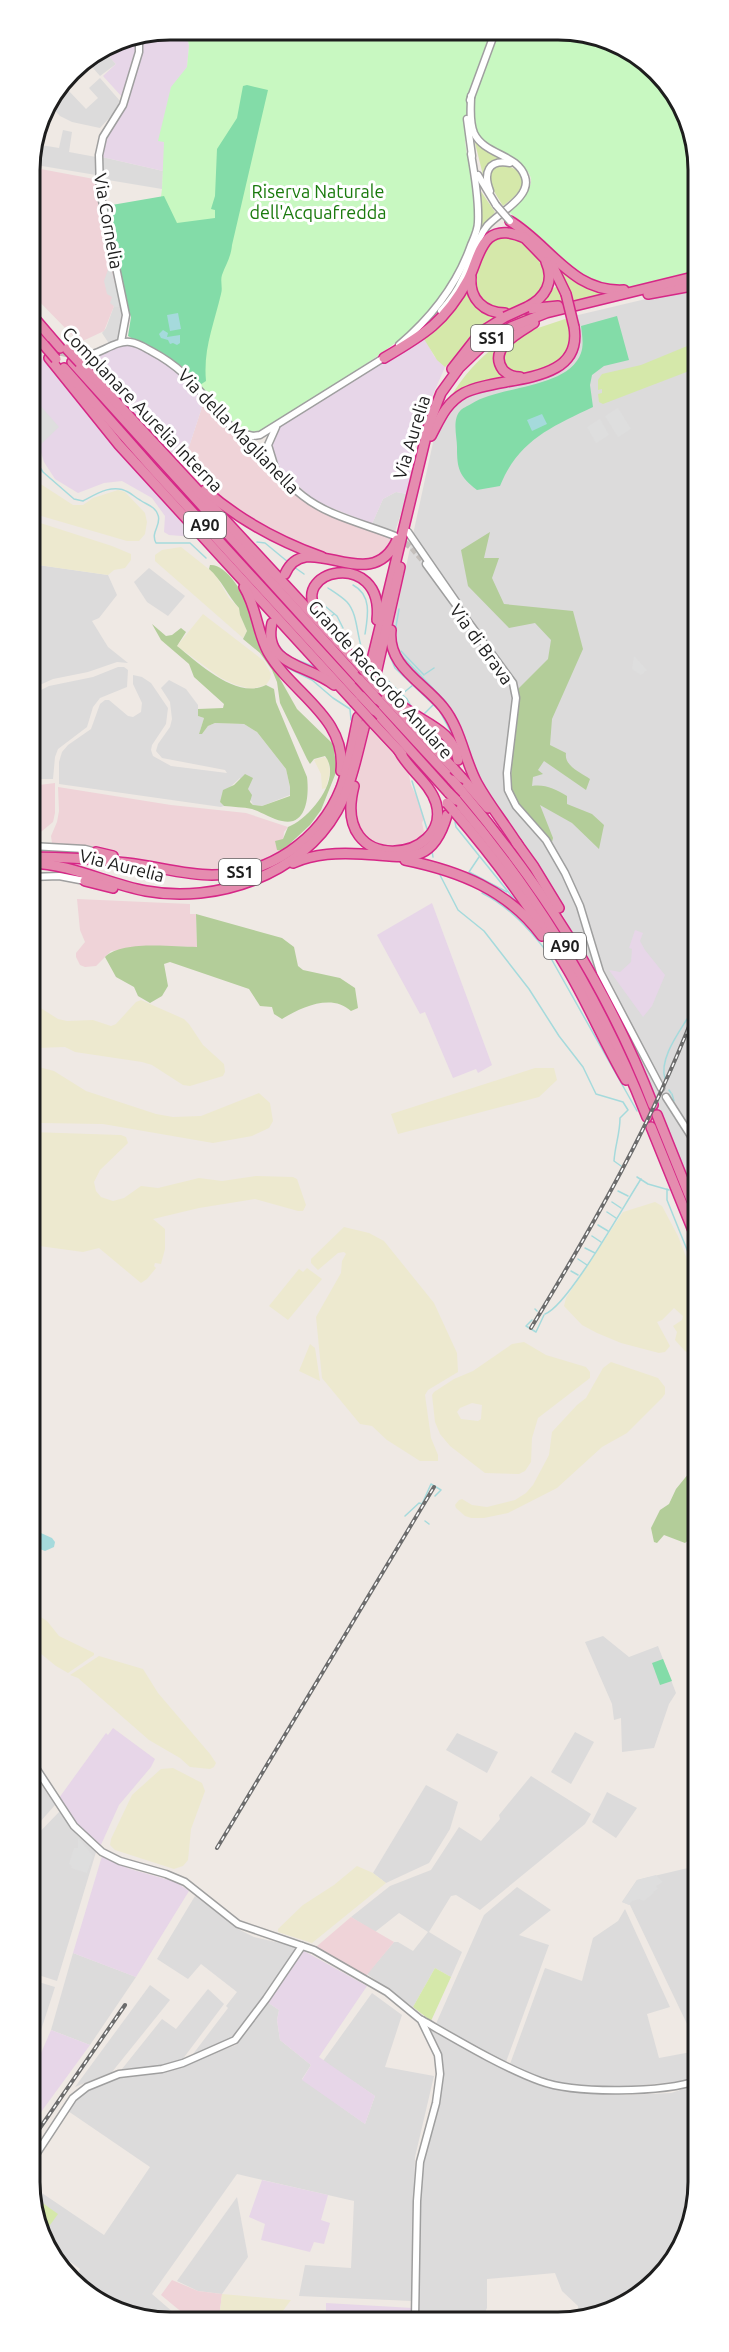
<svg xmlns="http://www.w3.org/2000/svg" width="729" height="2352" font-family="Ubuntu,sans-serif">
  <rect width="100%" height="100%" fill="#efe9e4"/>
  <g fill="#dcdbdb">
    <polygon points="103,50 116,64 100,76 87,61"/>
    <polygon points="100,78 120,101 112,115 100,128 72,122 60,116 49,104 67,89 86,109 98,98 89,88"/>
    <polygon points="63,130 72,132 69,152 96,157 96,175 30,164 35,144 59,148"/>
    <polygon points="102,157 163,171 162,189 102,179"/>
    <polygon points="697,290 698,1198 690,1199 632,1054 576,940 559,908 477,784 456,729 401,662 392,631 434,438 445,414 465,395 574,316 650,298"/>
    <polygon points="114,306 121,307 124,315 118,338 110,345 102,333 106,328"/>
    <polygon points="396,492 407,494 395,532 372,524 383,499"/>
    <polygon points="31,564 108,575 117,595 99,618 92,621 108,647 128,663 117,662 88,672 53,679 31,689"/>
    <polygon points="149,568 185,596 168,616 147,602 134,582"/>
    <polygon points="118,667 124,667 128,670 127,687 100,698 93,707 87,727 58,749 55,757 53,779 36,779 31,765 31,695 49,686 93,677"/>
    <polygon points="133,675 142,677 151,683 168,708 166,724 152,745 151,750 153,756 171,766 227,773 225,770 162,758 156,751 158,744 170,727 172,719 170,702 161,688 169,680 186,689 198,705 198,716 204,718 199,734 202,734 208,726 215,723 244,724 257,732 286,769 290,787 290,795 262,806 253,805 240,778 227,790 220,802 224,806 221,807 59,784 59,762 62,752 68,745 91,729 100,704 105,700 109,700 128,716 133,717 141,712 142,703 133,684"/>
    <polygon points="603,1636 629,1657 658,1646 676,1693 669,1704 654,1748 622,1752 621,1718 614,1720 612,1704 585,1642"/>
    <polygon points="575,1732 594,1742 571,1784 551,1772"/>
    <polygon points="457,1733 498,1752 487,1773 446,1750"/>
    <polygon points="32,1771 55,1805 32,1831"/>
    <polygon points="531,1776 591,1814 585,1824 480,1910 456,1895 451,1896 429,1932 462,1952 451,1977 435,1968 413,2007 367,1974 394,1942 398,1942 413,1951 428,1932 399,1913 375,1932 351,1917 390,1886 431,1870 459,1827 481,1841 500,1819 499,1815"/>
    <polygon points="426,1785 458,1802 450,1829 429,1863 386,1883 373,1873"/>
    <polygon points="607,1792 637,1808 616,1838 592,1822"/>
    <polygon points="60,1811 77,1835 96,1852 57,1981 32,1973 32,1840"/>
    <polygon points="698,1828 699,2049 630,1905 622,1902 637,1880 688,1868 694,1856"/>
    <polygon points="517,1887 551,1910 519,1935 549,1945 506,2062 435,2026 484,1915"/>
    <polygon points="195,1896 240,1930 254,1937 293,1946 296,1950 239,2033 234,2038 190,2058 228,2008 226,2006 237,1992 201,1964 188,1979 157,1959"/>
    <polygon points="625,1909 670,2007 647,2014 659,2058 691,2052 699,2068 699,2074 683,2081 634,2086 582,2086 543,2080 510,2064 545,1968 582,1981 593,1938 618,1921"/>
    <polygon points="73,1953 136,1977 90,2045 51,2030"/>
    <polygon points="32,1980 55,1987 32,2058"/>
    <polygon points="150,1985 170,2000 112,2072 75,2087"/>
    <polygon points="208,1989 224,2004 182,2060 157,2067 122,2069 162,2019 176,2029"/>
    <polygon points="372,1993 402,2015 385,2067 434,2076 415,2157 412,2301 299,2296 305,2265 351,2268 354,2201 237,2174 152,2294 181,2319 142,2319 72,2281 80,2269 55,2251 33,2209 33,2187 104,2235 150,2167 68,2111 83,2092 117,2076 172,2069 236,2045 267,2002 279,2010 277,2020 280,2040 311,2065 302,2079 365,2124 375,2096 323,2061"/>
    <polygon points="429,2029 528,2081 548,2088 626,2095 671,2093 699,2084 699,2191 688,2236 664,2275 586,2319 579,2319 578,2306 562,2291 555,2273 487,2279 487,2308 482,2319 417,2319 421,2168 438,2108 443,2069 439,2050"/>
    <polygon points="237,2197 248,2257 222,2294 198,2291 177,2281"/>
  </g>
  <g fill="#efd3d8">
    <polygon points="30,167 94,179 121,307 114,306 104,331 87,339 82,341 75,338 30,292"/>
    <polygon points="204,401 299,498 322,511 393,539 389,547 382,553 363,562 356,562 320,553 259,527 208,490 180,461 186,456"/>
    <polygon points="370,729 408,770 411,785 419,802 424,818 422,823 425,836 420,840 395,848 386,846 364,837 354,823 356,784"/>
    <polygon points="55,783 55,813 53,822 31,840 31,786"/>
    <polygon points="58,787 171,805 246,813 288,827 284,832 282,851 271,859 232,871 205,872 136,860 88,846 55,846 52,843 51,836 57,822 59,811"/>
    <polygon points="77,899 190,904 190,914 196,914 197,947 150,946 111,951 96,966 85,967 80,965 76,957 76,953 85,942 80,930"/>
    <polygon points="351,1917 394,1942 366,1976 316,1947"/>
    <polygon points="172,2280 198,2291 222,2294 219,2319 190,2319 161,2295"/>
  </g>
  <g fill="#e7d6e8">
    <polygon points="170,30 186,30 189,46 187,67 162,180 163,171 102,157 107,134 125,106 135,76 142,48 141,36"/>
    <polygon points="137,37 135,58 123,98 103,76 116,64 103,50 117,41"/>
    <polygon points="424,337 434,356 445,367 421,422 415,443 407,494 396,492 383,499 372,524 322,504 309,496 276,464 273,455 272,436 279,427 315,403"/>
    <polygon points="127,344 134,345 164,360 188,381 204,401 186,456 180,461 82,360"/>
    <polygon points="31,352 38,354 57,374 93,420 175,511 194,537 169,535 164,532 165,516 152,498 122,481 104,483 78,493 55,479 44,462 36,437 40,427 31,418"/>
    <polygon points="432,903 492,1065 478,1073 476,1069 453,1078 425,1012 420,1014 377,935"/>
    <polygon points="635,930 643,933 640,941 645,950 665,975 652,1006 643,1017 609,970 620,972 631,962 632,949 629,948"/>
    <polygon points="113,1728 155,1759 151,1767 119,1805 100,1847 76,1824 59,1798 106,1733 108,1735"/>
    <polygon points="102,1856 130,1869 176,1882 189,1891 136,1977 73,1953"/>
    <polygon points="304,1951 367,1986 319,2057 375,2096 365,2124 302,2080 311,2065 280,2040 277,2020 279,2010 267,2002"/>
    <polygon points="51,2030 90,2045 33,2123 32,2074"/>
    <polygon points="262,2180 328,2195 321,2220 330,2223 324,2244 314,2242 310,2252 261,2240 265,2224 249,2217"/>
    <polygon points="326,2303 413,2308 413,2319 326,2319"/>
  </g>
  <g fill="#ede9cf" fill-rule="evenodd">
    <polygon points="31,462 36,481 73,505 83,505 93,498 118,490 125,492 145,513 147,522 145,534 139,541 127,541 31,513"/>
    <polygon points="31,520 112,546 131,554 131,560 125,568 114,570 108,575 31,564"/>
    <polygon points="181,547 215,574 229,598 239,608 240,615 247,631 243,638 155,561 155,555 162,550"/>
    <polygon points="203,614 264,661 271,674 270,679 266,685 251,689 236,685 221,678 177,646"/>
    <polygon points="324,757 328,760 330,772 326,788 322,789 321,774 314,760"/>
    <polygon points="141,1000 184,1019 189,1024 203,1045 224,1064 225,1072 223,1076 190,1086 183,1085 152,1065 142,1062 75,1052 65,1047 36,1048 31,1046 31,1002 58,1019 67,1021 93,1020 111,1026 116,1024 136,1002"/>
    <polygon points="31,1065 54,1071 86,1091 156,1114 173,1117 201,1116 259,1093 270,1103 273,1121 269,1128 252,1136 213,1143 103,1124 40,1123 31,1121"/>
    <polygon points="535,1068 554,1068 557,1080 539,1097 398,1134 391,1114"/>
    <polygon points="31,1132 121,1135 126,1137 128,1143 100,1170 94,1182 96,1191 101,1197 113,1201 124,1198 141,1186 158,1188 199,1178 222,1181 256,1176 293,1177 297,1179 306,1205 303,1211 298,1211 255,1199 199,1208 153,1219 165,1229 165,1249 161,1264 155,1263 154,1266 156,1268 147,1279 141,1283 99,1248 83,1252 32,1245"/>
    <polygon points="655,1202 662,1206 678,1236 698,1288 698,1359 685,1351 675,1340 677,1332 673,1326 682,1320 683,1316 674,1308 662,1320 657,1322 670,1346 665,1352 659,1353 621,1343 597,1333 582,1325 564,1306 566,1298 623,1212"/>
    <polygon points="344,1227 369,1233 384,1241 434,1303 457,1353 458,1372 428,1390 425,1395 431,1438 438,1455 438,1461 420,1461 387,1440 372,1426 360,1424 322,1378 316,1317 341,1273 342,1261 346,1254 344,1252 338,1253 318,1270 311,1263 311,1259"/>
    <polygon points="307,1268 322,1279 288,1320 269,1306 299,1269 303,1272"/>
    <path d="M 524,1342 L 546,1355 L 586,1367 L 590,1372 L 590,1378 L 538,1418 L 532,1438 L 531,1462 L 525,1471 L 519,1474 L 485,1473 L 450,1446 L 440,1434 L 435,1422 L 432,1395 L 434,1392 L 454,1379 L 473,1371 L 512,1344 ZM 472,1403 L 482,1405 L 481,1419 L 478,1421 L 461,1419 L 457,1412 L 460,1408 Z"/>
    <polygon points="310,1344 315,1348 320,1381 299,1371"/>
    <polygon points="611,1362 658,1378 665,1387 665,1394 662,1398 627,1433 602,1447 557,1488 508,1513 484,1518 471,1518 465,1516 456,1508 455,1505 459,1500 462,1499 472,1505 487,1507 515,1500 526,1493 533,1485 549,1455 552,1432 577,1405 586,1398 603,1368"/>
    <polygon points="32,1615 39,1616 47,1621 59,1636 94,1653 94,1655 68,1673 56,1666 40,1653 32,1650"/>
    <polygon points="99,1656 143,1669 158,1693 210,1754 216,1763 214,1767 210,1769 190,1767 180,1758 149,1740 78,1678 70,1675"/>
    <polygon points="173,1768 202,1783 205,1791 191,1829 188,1860 183,1866 174,1869 115,1850 110,1845 111,1839 132,1795 161,1769"/>
    <polygon points="357,1866 373,1873 386,1883 312,1943 278,1932 278,1929 303,1905 334,1885"/>
    <polygon points="222,2294 291,2300 277,2319 219,2319"/>
  </g>
  <g fill="#d5e8aa">
    <polygon points="474,139 485,150 501,159 486,168 483,175"/>
    <path d="M 501,166 C 513,165 527,174 521,187 C 518,195 509,201 503,206 L 492,188 L 488,177 L 494,168 Z"/>
    <polygon points="480,190 495,212 477,237 481,222"/>
    <path d="M 504,236 C 509,237 514,237 518,239 C 538,248 556,278 537,296 C 508,324 462,309 481,261 C 486,248 490,240 504,236 Z"/>
    <path d="M 545,251 C 565,272 582,291 612,294 L 572,302 Z"/>
    <polygon points="468,287 501,317 445,367 437,360 424,339 444,320"/>
    <polygon points="556,287 560,288 563,302 536,305 550,289"/>
    <path d="M 543,310 L 518,320 L 465,356 C 487,327 507,315 543,310 Z"/>
    <path d="M 568,318 C 582,359 548,370 516,375 L 504,367 L 502,352 L 520,334 Z"/>
    <polygon points="697,342 697,368 603,404 599,402 598,394 602,393 602,389 598,390 598,380 602,374 641,365"/>
    <path d="M 501,343 L 498,349 L 507,378 L 449,400 C 461,378 480,356 501,343 Z"/>
    <polygon points="435,1968 451,1977 431,2021 413,2007"/>
    <polygon points="37,2199 58,2214 45,2232 33,2209"/>
  </g>
  <g fill="#b3cd99">
    <path d="M 490,532 L 484,558 L 499,558 L 492,578 L 504,604 L 573,611 L 583,649 L 552,719 L 550,745 L 566,753 C 564,766 580,772 590,779 L 586,790 L 544,761 L 538,770 L 543,774 L 533,777 L 532,786 C 545,784 555,789 567,796 L 567,804 L 592,814 L 604,825 L 599,849 L 572,823 L 540,805 L 553,838 L 552,842 C 535,827 521,809 510,789 L 518,689 L 548,659 L 551,640 L 535,623 L 509,628 L 468,586 L 461,550 Z"/>
    <path d="M 210,565 C 238,563 267,647 278,670 L 279,677 L 297,709 L 333,744 L 337,770 L 321,810 L 310,825 L 282,851 L 277,850 L 275,841 L 283,839 L 288,827 C 309,819 343,779 325,756 L 314,759 L 310,764 L 307,759 L 280,703 L 277,682 L 272,670 L 260,653 L 243,639 L 247,631 L 240,615 L 239,608 C 228,596 221,579 209,569 Z"/>
    <path d="M 152,624 L 166,636 L 172,635 L 181,628 L 186,632 L 177,646 C 199,663 236,700 266,685 L 274,689 L 276,702 L 307,777 C 309,793 308,827 282,821 C 272,819 262,812 252,809 C 243,807 233,807 224,806 L 220,802 L 223,790 L 234,785 L 245,774 L 253,778 L 248,789 L 252,795 L 250,802 L 253,805 L 262,806 L 290,796 L 290,787 L 286,769 L 257,732 L 244,724 L 215,723 L 208,726 L 202,734 L 199,734 L 204,718 L 198,716 L 198,709 L 223,708 L 224,704 L 194,677 L 189,664 L 161,640 Z"/>
    <path d="M 196,914 L 282,938 L 294,947 L 298,966 L 303,970 L 340,978 L 355,988 L 358,1008 L 351,1011 C 332,993 301,1007 282,1019 L 274,1014 L 272,1007 L 260,1006 L 249,989 L 170,962 L 164,964 L 168,986 L 162,996 L 150,1003 L 138,996 L 134,987 L 116,977 L 105,957 C 122,940 173,947 197,947 Z"/>
    <path d="M 698,1462 C 698,1487 706,1528 685,1543 L 664,1535 L 657,1543 L 654,1542 L 651,1528 L 660,1510 L 669,1504 L 676,1489 Z"/>
  </g>
  <path fill="#c8f8c1" d="M 186,30 L 587,33 L 658,71 L 696,143 L 697,271 L 628,288 L 602,287 L 567,266 L 534,233 L 508,211 C 566,165 499,164 478,134 L 465,141 C 467,164 477,185 477,209 C 477,224 471,239 466,253 C 441,313 396,345 343,379 C 315,398 287,416 258,433 C 222,428 211,391 186,370 C 171,356 151,348 133,340 L 146,308 L 162,189 L 164,142 L 158,141 L 171,87 L 187,67 L 189,46 Z"/>
  <g fill="#83dca8">
    <path d="M 247,85 L 268,90 L 232,245 C 231,257 226,264 222,275 C 220,281 223,288 221,294 C 214,324 203,349 206,381 L 200,385 L 185,368 L 128,336 L 131,317 L 127,307 L 106,206 L 164,196 L 177,223 L 215,218 L 215,210 L 211,209 L 215,196 L 217,149 L 237,118 L 243,86 Z"/>
    <path d="M 617,316 L 629,360 L 604,366 L 592,375 L 590,385 L 593,407 C 551,427 518,441 500,486 L 477,490 C 459,476 457,469 457,447 C 457,437 452,420 460,411 C 462,408 468,406 471,404 C 501,385 568,389 581,353 C 584,345 582,334 581,326 Z"/>
    <polygon points="663,1659 672,1681 660,1685 652,1663"/>
  </g>
  <g fill="#dedede">
    <polygon points="110,264 121,307 115,307 110,303 112,297 107,294 104,281"/>
    <polygon points="31,395 59,427 39,446 37,434 40,427 31,418"/>
    <polygon points="618,408 631,429 618,437 605,416"/>
    <polygon points="600,419 609,435 596,443 587,427"/>
    <polygon points="634,656 647,670 641,675 632,669"/>
    <polygon points="78,1838 93,1856 87,1873 71,1868 72,1866 69,1864 74,1848 78,1848"/>
    <polygon points="656,1875 663,1882 656,1886 658,1889 653,1892 654,1893 644,1901 639,1899 632,1901 629,1905 622,1902 637,1880"/>
  </g>
  <g fill="#a5dadc">
    <polygon points="178,313 181,329 170,331 167,315"/>
    <polygon points="163,330 168,333 167,337 180,335 180,343 177,345 173,343 170,344 168,340 161,338 159,334"/>
    <polygon points="542,414 547,424 532,431 527,420"/>
    <polygon points="32,1529 52,1538 55,1542 54,1547 45,1551 32,1546"/>
  </g>
  <g fill="none" stroke-linecap="round" stroke-linejoin="round">
    <g stroke="#a5dadc" stroke-width="1.5">
      <path d="M 31,439 L 37,463 L 43,472 L 74,499 L 83,501 C 96,494 113,483 128,492 C 132,494 136,498 140,500 C 147,505 155,506 158,515 C 162,525 150,532 156,543 L 190,543 L 206,558"/>
      <polyline points="257,542 265,543 288,562"/>
      <polyline points="294,567 304,574"/>
      <path d="M 353,585 C 372,595 368,616 365,634"/>
      <path d="M 328,588 C 334,592 342,597 347,602 C 359,615 356,640 365,657"/>
      <polyline points="320,602 337,616 343,628"/>
      <polyline points="328,619 334,614"/>
      <polyline points="395,632 399,609"/>
      <polyline points="277,644 286,654"/>
      <polyline points="401,651 424,675"/>
      <polyline points="389,654 395,668 439,710 452,734"/>
      <polyline points="400,654 446,702"/>
      <polyline points="292,658 318,668"/>
      <polyline points="282,665 312,680 333,698 350,709 351,720"/>
      <polyline points="425,674 434,668"/>
      <polyline points="383,676 407,699 412,708"/>
      <polyline points="297,693 323,723"/>
      <polyline points="402,694 413,685"/>
      <polyline points="423,715 433,705"/>
      <polyline points="412,781 427,829"/>
      <polyline points="455,822 456,827 518,904"/>
      <polyline points="432,851 433,857"/>
      <polyline points="479,857 469,872 507,892"/>
      <path d="M 440,875 L 458,910 L 484,931 L 529,989 L 559,1036 L 583,1067 L 596,1094 L 623,1102 L 628,1110 L 620,1118 C 620,1134 615,1145 614,1161 L 621,1166"/>
      <path d="M 482,893 C 510,907 529,929 548,953 L 637,1111"/>
      <path d="M 665,1079 C 659,1060 677,1035 687,1019 L 689,1020"/>
      <polyline points="669,1090 671,1093"/>
      <polyline points="672,1094 674,1101"/>
      <polyline points="637,1177 648,1184 669,1190"/>
      <polyline points="667,1189 667,1200 698,1277"/>
      <polyline points="618,1191 628,1196"/>
      <polyline points="697,1197 698,1198"/>
      <polyline points="612,1202 621,1208"/>
      <polyline points="607,1212 616,1218"/>
      <polyline points="598,1225 608,1231"/>
      <polyline points="592,1236 601,1242"/>
      <polyline points="585,1248 595,1253"/>
      <polyline points="578,1259 587,1265"/>
      <polyline points="571,1271 578,1275"/>
      <polyline points="535,1309 537,1311"/>
      <path d="M 545,1314 C 568,1306 624,1205 641,1179"/>
      <polyline points="532,1320 526,1326 536,1332 544,1315"/>
      <polyline points="405,1516 419,1503 422,1504 431,1484 441,1490 435,1496"/>
      <polyline points="425,1521 429,1524"/>
    </g>
    <g stroke="#c5c0bc" stroke-width="6" stroke-dasharray="6 3" stroke-linecap="butt">
      <polyline points="34,348 72,355"/>
      <polyline points="398,537 412,548 426,564"/>
    </g>
    <g stroke="#9f9f9f" stroke-width="9">
      <g id="minor">
        <polyline points="470,100 495,32"/>
        <polyline points="467,119 472,156"/>
        <polyline points="478,175 496,205"/>
        <path d="M 490,191 C 483,173 488,159 510,163"/>
        <path d="M 441,311 C 449,302 457,292 462,280 C 471,263 475,241 487,226 C 498,213 532,197 525,177 C 518,154 484,155 474,133 C 469,121 471,108 471,96"/>
        <polyline points="121,342 126,315 100,191 99,155 103,137 123,105 139,52 139,36"/>
        <path d="M 399,345 C 432,317 457,285 471,245 C 474,238 478,230 478,222 C 479,200 475,176 471,154"/>
        <polyline points="30,348 34,348"/>
        <path d="M 83,356 C 99,356 114,340 130,342 C 138,343 144,347 151,351 C 187,370 198,390 224,419 C 248,445 275,474 303,496 C 328,516 365,524 395,536"/>
        <polyline points="236,432 253,436 260,435 385,357"/>
        <polyline points="275,468 268,445 276,427"/>
        <polyline points="408,532 457,603"/>
        <polyline points="426,564 513,683 516,698 507,773 508,790 516,806 546,840 565,873 580,906 600,972 661,1088"/>
        <polyline points="31,846 85,849 96,852"/>
        <polyline points="31,877 59,876 85,881"/>
        <polyline points="666,1097 698,1147"/>
        <polyline points="32,1762 74,1826 102,1852 120,1861 166,1874 185,1882 238,1924 314,1950 387,1992 421,2020 438,2055 440,2074 436,2103 420,2162 417,2201 415,2319"/>
        <path d="M 422,2020 C 457,2040 502,2067 540,2081 C 575,2094 663,2093 699,2080"/>
        <polyline points="33,2159 73,2098 87,2087 119,2074 162,2069 183,2063 235,2040 266,1999 302,1946"/>
      </g>
    </g>
    <g stroke="#d62787" stroke-width="12">
      <g id="highway">
        <path d="M 510,221 C 550,245 572,293 624,290"/>
        <polyline points="521,234 553,267 566,294"/>
        <path d="M 471,277 C 469,299 484,313 505,313"/>
        <polyline points="648,294 697,285"/>
        <path d="M 527,307 C 545,298 555,282 546,262"/>
        <polyline points="527,309 558,306"/>
        <polyline points="30,313 60,348"/>
        <polyline points="30,329 44,345"/>
        <polyline points="49,358 119,445 354,702"/>
        <path d="M 384,358 C 425,334 445,322 468,280 C 475,267 478,248 489,238 C 500,229 513,233 525,238"/>
        <polyline points="72,362 359,679"/>
        <polyline points="80,363 362,668"/>
        <polyline points="64,368 154,470 361,696"/>
        <polyline points="452,369 481,332 505,317"/>
        <path d="M 520,377 C 513,377 508,375 503,370 C 487,348 520,332 534,323"/>
        <path d="M 431,436 C 440,419 446,403 464,393 C 498,375 584,387 574,327"/>
        <path d="M 205,490 C 240,521 278,541 322,557"/>
        <path d="M 285,574 C 306,526 370,599 397,540"/>
        <path d="M 244,587 C 257,608 257,632 268,652 C 292,694 347,717 341,771"/>
        <path d="M 320,616 C 283,569 385,547 377,620"/>
        <path d="M 272,623 C 262,666 310,665 334,685"/>
        <path d="M 391,630 C 387,666 423,682 443,707 C 461,729 464,759 477,783 C 489,805 505,824 518,845"/>
        <polyline points="370,668 429,424 441,393 459,368 483,345 511,327 546,313 697,276"/>
        <polyline points="376,674 400,567"/>
        <polyline points="380,689 454,769"/>
        <polyline points="378,700 452,780"/>
        <path d="M 402,706 C 423,723 454,730 458,760"/>
        <polyline points="375,711 449,793"/>
        <polyline points="373,723 402,754"/>
        <polyline points="462,778 488,808"/>
        <path d="M 354,786 C 330,878 453,862 436,803 C 430,783 409,770 399,751"/>
        <path d="M 459,788 C 542,886 606,984 653,1105"/>
        <path d="M 456,800 C 538,895 601,1000 647,1117"/>
        <path d="M 453,810 C 496,860 535,913 568,970 C 589,1006 605,1044 626,1080"/>
        <polyline points="516,842 534,867 559,908"/>
        <polyline points="96,852 113,856"/>
        <path d="M 31,857 C 63,857 95,859 127,863 C 155,866 184,875 212,875 C 268,875 320,841 341,788 C 349,766 353,741 358,717"/>
        <path d="M 405,860 C 459,871 508,890 542,936"/>
        <path d="M 31,863 C 71,864 108,884 146,891 C 216,904 301,875 337,811 C 352,784 357,754 365,724"/>
        <path d="M 293,863 C 316,853 338,853 362,854 C 404,856 432,868 447,815"/>
        <polyline points="85,881 113,888"/>
        <polyline points="657,1115 698,1217"/>
        <polyline points="651,1127 698,1243"/>
      </g>
    </g>
    <use href="#minor" stroke="#fff" stroke-width="6"/>
    <use href="#highway" stroke="#e58caf" stroke-width="9"/>
    <g stroke="#6c6c6c" stroke-width="4">
      <g id="rail">
        <path d="M 531,1328 C 594,1224 654,1120 697,1006"/>
        <polyline points="217,1848 434,1487"/>
        <polyline points="33,2138 125,2005"/>
      </g>
    </g>
    <use href="#rail" stroke="#fff" stroke-width="1.5" stroke-dasharray="4.5" stroke-linecap="butt"/>
    <g stroke="#9f9f9f" stroke-width="9" stroke-linecap="butt">
      <polyline id="minor-bridge" points="496,205 510,221"/>
    </g>
    <g stroke="#d62787" stroke-width="12" stroke-linecap="butt">
      <g id="highway-bridge">
        <polyline points="566,294 574,327"/>
        <polyline points="505,317 527,307"/>
        <polyline points="44,345 56,359"/>
        <polyline points="67,349 80,363"/>
        <polyline points="362,668 380,689"/>
        <polyline points="359,679 378,700"/>
        <polyline points="361,696 375,711"/>
        <polyline points="354,702 373,723"/>
        <polyline points="454,769 462,778"/>
        <polyline points="452,780 459,788"/>
        <polyline points="449,793 456,800"/>
        <polyline points="447,803 453,810"/>
      </g>
    </g>
    <use href="#minor-bridge" stroke="#fff" stroke-width="6"/>
    <use href="#highway-bridge" stroke="#e58caf" stroke-width="9"/>
  </g>
  <g text-anchor="middle" dominant-baseline="central" stroke-width="6" stroke-linejoin="round" paint-order="stroke">
    <g fill="#fff" stroke="#626262" stroke-width="1.5">
      <rect x="471" y="325" width="42" height="26" rx="4.5"/>
      <rect x="184" y="512" width="42" height="26" rx="4.5"/>
      <rect x="219" y="859" width="42" height="26" rx="4.5"/>
      <rect x="544" y="933" width="42" height="26" rx="4.5"/>
    </g>
    <g font-size="16" font-weight="bold" fill="#1e1e1e">
      <text x="492" y="338">SS1</text>
      <text x="205" y="525">A90</text>
      <text x="240" y="872">SS1</text>
      <text x="565" y="946">A90</text>
    </g>
    <g font-size="18" fill="#1a7a0d" stroke="#fff">
      <text x="318" y="191">Riserva Naturale<tspan x="318" dy="21">dell'Acquafredda</tspan></text>
    </g>
    <g font-size="18" fill="#1e1e1e" stroke="#fff">
      <text transform="translate(109 221) rotate(80)">Via Cornelia</text>
      <text transform="translate(143 409) rotate(46)">Complanare Aurelia Interna</text>
      <text transform="translate(239 431) rotate(46)">Via della Maglianella</text>
      <text transform="translate(411 437) rotate(-73)">Via Aurelia</text>
      <text transform="translate(482 644) rotate(54)">Via di Brava</text>
      <text transform="translate(381 679) rotate(48)">Grande Raccordo Anulare</text>
      <text transform="translate(122 865) rotate(14)">Via Aurelia</text>
    </g>
  </g>
  <path d="M0 0H729V2352H0ZM170 40H558A130 130 0 0 1 688 170V2182A130 130 0 0 1 558 2312H170A130 130 0 0 1 40 2182V170A130 130 0 0 1 170 40Z" fill="#fff" fill-rule="evenodd"/>
  <path fill="none" stroke="#1e1e1e" stroke-width="3" d="M170 40H558A130 130 0 0 1 688 170V2182A130 130 0 0 1 558 2312H170A130 130 0 0 1 40 2182V170A130 130 0 0 1 170 40Z"/>
</svg>
